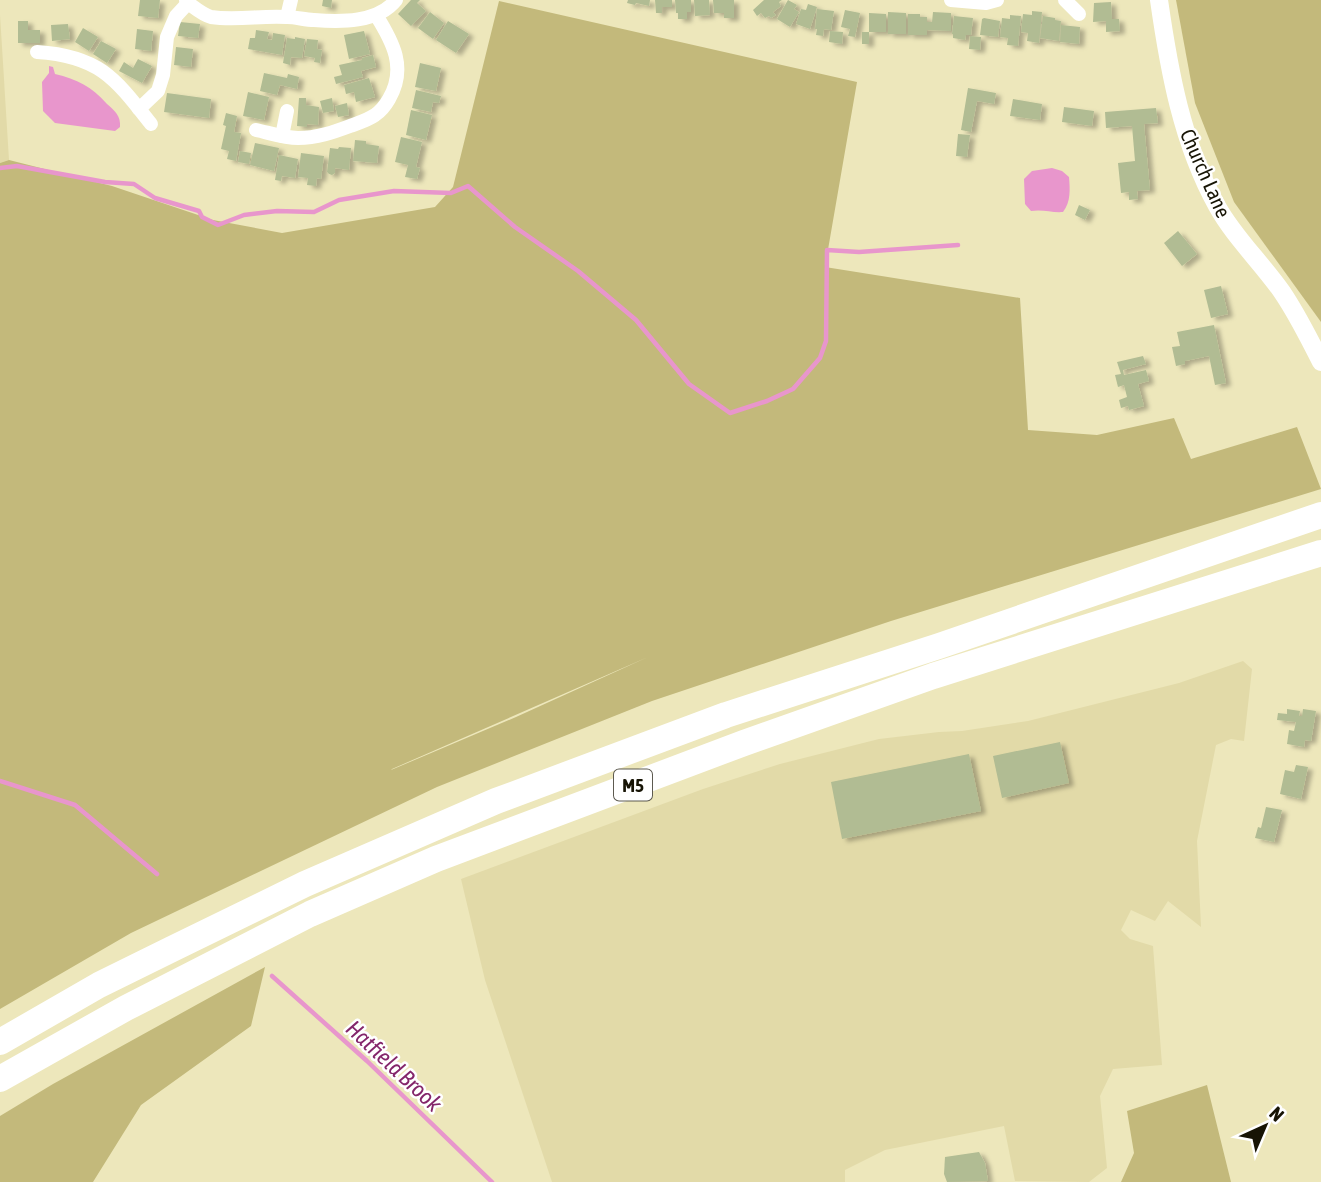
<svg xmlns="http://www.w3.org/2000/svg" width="1321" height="1182" font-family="'Asap Condensed',sans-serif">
  <defs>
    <filter id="shadow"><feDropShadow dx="5" dy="3" stdDeviation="2" flood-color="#0004"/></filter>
  </defs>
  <rect width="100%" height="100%" fill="#ede7bb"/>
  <g fill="#e2daa8">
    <polygon points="0,15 9,160 0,163"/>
    <polygon points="1243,661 1252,669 1244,741 1231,739 1216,745 1197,841 1201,927 1168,901 1155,921 1131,910 1121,930 1130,939 1153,946 1162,1065 1113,1069 1100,1096 1107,1168 1089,1182 1015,1181 1004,1126 885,1150 845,1170 845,1182 552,1182 485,980 461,879 703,789 780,764 879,739 939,732 962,731 1028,721 1179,683"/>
  </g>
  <g fill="#c3b97b" fill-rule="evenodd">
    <polygon points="1176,0 1321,0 1321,322 1234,202 1195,103"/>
    <path d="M 499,1 L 857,82 L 825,267 L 1020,298 L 1028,430 L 1097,435 L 1174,418 L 1191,459 L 1297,427 L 1321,489 L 891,621 L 652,701 L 437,787 L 131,933 L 0,1009 L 0,163 L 9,160 L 112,186 L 213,220 L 282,233 L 435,207 L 453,187 ZM 648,657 L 516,717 L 391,770 L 392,769 Z"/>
    <polygon points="265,967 251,1026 141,1105 93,1182 0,1182 0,1116 53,1084"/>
    <polygon points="1207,1085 1231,1182 1121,1182 1134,1153 1127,1111"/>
  </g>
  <g fill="#e896cc">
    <path d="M 49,66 L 53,67 L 55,74 C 77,79 92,87 107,104 C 115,111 121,116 120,127 L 115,131 L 55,123 L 43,111 L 42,82 L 49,73 Z"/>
    <path d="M 1052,168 L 1062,171 L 1069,177 C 1070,189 1071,202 1063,212 C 1052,213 1043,209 1031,211 L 1025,204 L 1024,179 L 1032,171 Z"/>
  </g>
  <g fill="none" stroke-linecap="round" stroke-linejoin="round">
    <g stroke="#e896cc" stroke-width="4.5">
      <polyline points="0,168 17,166 105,182 134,184 155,198 199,211 202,217 218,225 244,215 277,211 314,212 339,200 394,191 451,193 468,186 515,227 578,271 636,320 689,384 730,413 767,401 793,389 820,358 826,341 827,250 859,252 958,245"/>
      <polyline points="0,781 75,805 157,874"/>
      <polyline points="272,976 367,1061 492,1182"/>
    </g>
  </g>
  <g fill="#b1bc93" filter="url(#shadow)">
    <polygon points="140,0 160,0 158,18 138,16"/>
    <polygon points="323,0 332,0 331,8 322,6"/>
    <polygon points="411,0 420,0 417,3 426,11 411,26 398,14"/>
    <polygon points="628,0 650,0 649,6 636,3 635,5 627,3"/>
    <polygon points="655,0 672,0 672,7 662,7 662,13 656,13"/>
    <polygon points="675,0 691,0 691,12 687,12 687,19 678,19 678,13 676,13"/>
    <polygon points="694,0 709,0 710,15 695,16"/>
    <polygon points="713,0 734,0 734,18 724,18 724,13 714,13"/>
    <polygon points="764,0 782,0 779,2 781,6 773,12 776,15 771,18 769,16 765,18 761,13 757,16 753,10"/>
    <polygon points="788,0 797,5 794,9 799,12 790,27 777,19"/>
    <polygon points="1111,2 1112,19 1119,19 1120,31 1106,32 1106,21 1093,22 1094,3"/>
    <polygon points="808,4 817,7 810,29 796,24 801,9 806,10"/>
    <polygon points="817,9 834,11 831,30 824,29 823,36 816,35 817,29 815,29"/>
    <polygon points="845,10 860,13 855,37 848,36 850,29 841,27"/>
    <polygon points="1032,11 1042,12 1039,43 1027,41 1028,33 1021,32 1023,14 1032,15"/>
    <polygon points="430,12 444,23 433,39 418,28"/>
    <polygon points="888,12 906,13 906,34 888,34"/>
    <polygon points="933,12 951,13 951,31 927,30 927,35 908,35 908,14 920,14 920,17 927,17 927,22 932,22"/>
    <polygon points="869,13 886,14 886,32 869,32"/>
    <polygon points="1010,15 1021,16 1018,46 1007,45 1008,38 1000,37 1002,18 1010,19"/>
    <polygon points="954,16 973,18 971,35 966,35 965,40 953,38 953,34 952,34"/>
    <polygon points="1043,16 1055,18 1055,20 1061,21 1059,41 1040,38"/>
    <polygon points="984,18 1000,21 998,37 980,35 982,19"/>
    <polygon points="18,21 28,21 28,30 40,30 40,43 18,43"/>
    <polygon points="448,21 469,34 456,53 436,40"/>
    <polygon points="180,22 200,24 198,38 178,36"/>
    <polygon points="68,24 70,39 52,41 51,25"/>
    <polygon points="1061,25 1080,27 1079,44 1060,42"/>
    <polygon points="83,28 98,37 89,51 75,42"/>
    <polygon points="137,29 153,31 151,51 135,49"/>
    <polygon points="256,30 269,32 267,39 272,40 273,33 285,35 282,55 248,49 250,38 255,38"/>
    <polygon points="364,31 370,54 349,59 344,35"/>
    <polygon points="830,31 843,32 842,44 829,42"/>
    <rect x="862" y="32" width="7" height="12"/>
    <polygon points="970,36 981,37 980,50 969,49"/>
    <polygon points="295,37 305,39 302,58 291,57 290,65 283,63 287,38 295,39"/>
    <polygon points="307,39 318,40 317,49 322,50 320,63 314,62 315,58 304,56"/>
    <polygon points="101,41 116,49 107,63 93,54"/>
    <polygon points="176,47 193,49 191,67 174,65"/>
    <polygon points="373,55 376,67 361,71 363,77 336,84 334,77 342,75 339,65 362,60 362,58"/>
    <polygon points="138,59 152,66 142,83 119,71 124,62 133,68"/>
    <polygon points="420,63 441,68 436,91 415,87"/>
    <polygon points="264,73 287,78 288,74 299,77 297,89 280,85 277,95 260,91"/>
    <polygon points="369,78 375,97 356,102 354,92 346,94 344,85"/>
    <polygon points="968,88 996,93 994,104 977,101 971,132 961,130"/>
    <polygon points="416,90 441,96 439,103 433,102 431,112 412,108"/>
    <polygon points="248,92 269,97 264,120 243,116"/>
    <polygon points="167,93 211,99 209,118 164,112"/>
    <polygon points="299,98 306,98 306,105 319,107 318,125 307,124 307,127 297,126"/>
    <polygon points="332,98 334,111 323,113 320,101"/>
    <polygon points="1013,99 1042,104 1040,120 1010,116"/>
    <polygon points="347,103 349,115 338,117 335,106"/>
    <polygon points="1064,107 1094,111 1092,126 1062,122"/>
    <polygon points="1156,108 1158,123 1144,124 1150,190 1137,191 1138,199 1129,200 1129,192 1121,193 1118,163 1135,161 1132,126 1106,128 1105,112"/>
    <polygon points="411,110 432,115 426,140 406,135"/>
    <polygon points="226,113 237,116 234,132 241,133 236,161 227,159 229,151 221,149 226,126 223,125"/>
    <polygon points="958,134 970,135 967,157 956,156"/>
    <polygon points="401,137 422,142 416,167 420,168 417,179 405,177 408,165 395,162"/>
    <polygon points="355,140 366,141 366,144 379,146 377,163 353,161"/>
    <polygon points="255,143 279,148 274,171 250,165"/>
    <polygon points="339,147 351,148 349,170 335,168 335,173 332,175 329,174 327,172 330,148 338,149"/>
    <polygon points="240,151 251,153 249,164 238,162"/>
    <polygon points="301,153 324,156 321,179 317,178 316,186 307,185 308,178 298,177"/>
    <polygon points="279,155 298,159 295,178 282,176 281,181 275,180"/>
    <polygon points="1079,205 1090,210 1085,220 1075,215"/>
    <polygon points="1178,231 1197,254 1182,266 1164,243"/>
    <polygon points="1221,286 1228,314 1211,318 1204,290"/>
    <polygon points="1214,325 1226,383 1215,385 1209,356 1185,361 1185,364 1176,366 1172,347 1180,346 1177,332"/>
    <polygon points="1143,356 1146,364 1123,370 1124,375 1146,370 1149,381 1138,384 1144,406 1129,410 1128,406 1121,408 1119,400 1127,397 1124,385 1118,387 1115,375 1121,374 1117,362"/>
    <polygon points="1287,709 1300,711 1299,716 1302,716 1303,709 1316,711 1311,741 1305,740 1304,747 1287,744 1289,730 1294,731 1296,722 1277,720 1278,713 1287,714"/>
    <polygon points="1060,742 1069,783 1002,798 993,756"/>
    <polygon points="969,754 981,811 842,839 831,782"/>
    <polygon points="1296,765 1308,767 1301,799 1280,794 1285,770 1294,772"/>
    <polygon points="1266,807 1282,810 1274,842 1255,838 1258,827 1261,828"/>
    <polygon points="979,1152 985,1163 988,1181 947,1182 944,1174 945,1157"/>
  </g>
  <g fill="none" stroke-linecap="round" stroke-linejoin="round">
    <g stroke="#fff" stroke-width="14">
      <path d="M 186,0 L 188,3 C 195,8 203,15 211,17 C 237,21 262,15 287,17 C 296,17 305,20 314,20 C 340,22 378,23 396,0"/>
      <polyline points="951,0 986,3 997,0"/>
      <polyline points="1065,0 1079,14"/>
      <polyline points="287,17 291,0"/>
      <path d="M 37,52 C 99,56 115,78 151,124"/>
      <polyline points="139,109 158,91 163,75 167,37 176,16 188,3"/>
      <path d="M 256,130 C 270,133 284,138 298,138 C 317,138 334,132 350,126 C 358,123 368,120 375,115 C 381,111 385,106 389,99 C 407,68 393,42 376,15"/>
      <polyline points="282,136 287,111"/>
    </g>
    <path stroke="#fff" stroke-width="18" d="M 1159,0 C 1169,70 1182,143 1217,206 C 1234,237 1261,262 1282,292 C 1297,314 1309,338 1321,362"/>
    <g stroke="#fff" stroke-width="26">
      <polyline points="0,1042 99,985 172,949 305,884 496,801 726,715 939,646 1321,515"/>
      <polyline points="0,1079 126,1008 310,914 436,859 744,743 933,676 1321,553"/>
    </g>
  </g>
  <g text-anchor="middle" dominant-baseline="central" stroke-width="5" stroke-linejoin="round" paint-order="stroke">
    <rect fill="#fff" stroke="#5d5a50" stroke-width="2" x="614" y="769.5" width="38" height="31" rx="5"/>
    <g font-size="19" font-weight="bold" fill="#171405">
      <text x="633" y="785">M5</text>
    </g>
    <g font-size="21" fill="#171405" stroke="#fff">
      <text transform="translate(1206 173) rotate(66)">Church Lane</text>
    </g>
    <g font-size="23" font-style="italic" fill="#84266b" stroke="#fff">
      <text transform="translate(394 1066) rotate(43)">Hatfield Brook</text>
    </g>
  </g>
  <g transform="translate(1265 1126) rotate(44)" stroke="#ffffff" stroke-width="5" paint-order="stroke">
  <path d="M0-5L12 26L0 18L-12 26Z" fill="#171405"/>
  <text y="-10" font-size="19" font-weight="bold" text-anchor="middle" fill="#171405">N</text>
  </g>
</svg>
